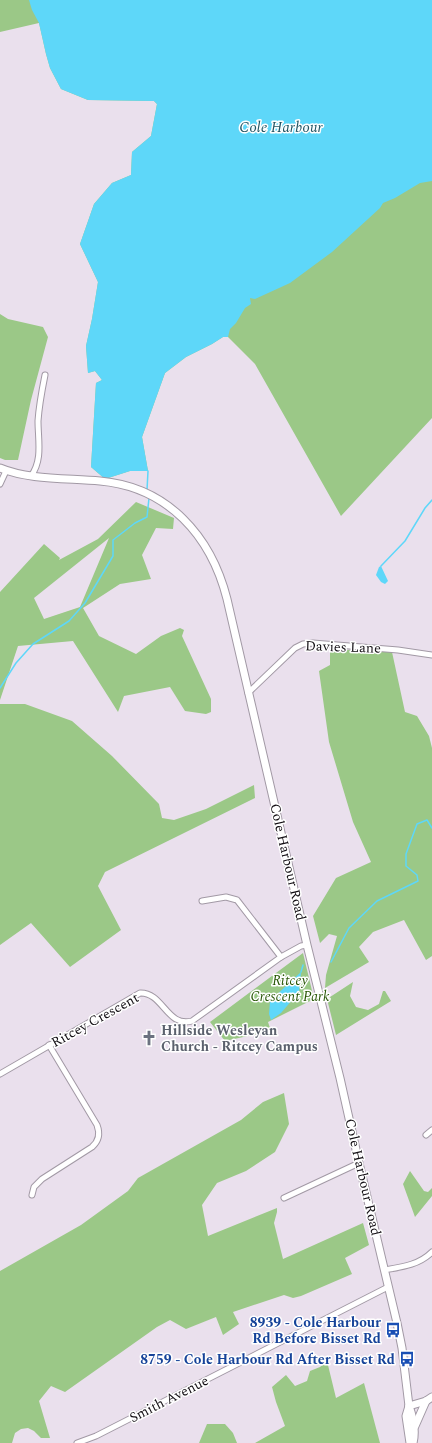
<svg xmlns="http://www.w3.org/2000/svg" width="432" height="1443" font-family="Spectral,serif">
  <rect width="100%" height="100%" fill="#eae0ed"/>
  <g fill="#9bc887" fill-rule="evenodd">
    <polygon points="0,0 432,0 432,418 341,516 255,364 228,337 223,337 212,344 186,357 165,373 142,437 148,471 130,471 105,479 91,467 96,383 102,380 95,371 88,373 86,346 92,319 98,282 80,244 94,204 112,183 131,175 132,152 151,136 157,104 154,101 88,100 61,89 50,68 46,54 39,23 0,32"/>
    <polygon points="0,314 8,319 43,327 48,337 31,400 18,460 5,460 0,458"/>
    <path d="M 136,502 L 174,518 L 173,529 L 156,528 L 142,555 L 151,579 L 120,584 L 83,608 L 99,636 L 136,654 L 161,636 L 180,628 L 184,630 L 182,636 L 211,699 L 211,712 L 206,714 L 185,711 L 170,687 L 124,696 L 118,712 L 73,641 L 18,646 L 0,700 L 0,592 L 44,544 L 60,558 L 59,560 L 98,539 ZM 109,538 L 80,607 L 44,619 L 34,598 Z"/>
    <polygon points="330,649 392,652 405,712 417,716 429,736 432,748 432,956 426,960 404,920 373,932 359,947 369,962 325,988 326,975 337,936 329,934 320,943 313,916 336,878 371,862 353,822 329,742 319,671 330,665"/>
    <polygon points="0,704 25,704 72,721 112,756 159,804 162,818 174,820 206,809 254,785 255,798 105,872 98,886 121,930 70,967 31,923 0,945"/>
    <polygon points="303,953 314,999 268,1022 270,1028 262,1033 225,1041 210,1022"/>
    <polygon points="353,982 350,996 356,1007 368,1010 379,1004 383,991 385,991 391,1001 336,1035 327,999"/>
    <polygon points="284,1093 289,1124 275,1152 246,1171 217,1183 202,1205 208,1236 277,1208 277,1212 274,1223 283,1259 363,1223 369,1245 345,1258 352,1274 301,1296 293,1298 284,1295 233,1312 239,1324 223,1335 216,1317 186,1329 170,1320 157,1327 65,1392 51,1386 39,1401 50,1438 41,1438 34,1431 28,1428 21,1429 15,1433 12,1443 0,1443 0,1271 81,1225 128,1191 138,1178 241,1120 263,1102"/>
    <polygon points="410,1171 424,1191 428,1192 432,1188 432,1196 415,1217 403,1184"/>
    <polygon points="327,1361 336,1398 364,1383 380,1443 255,1443 285,1426 276,1402 272,1387 286,1375 295,1386 307,1381 310,1371 320,1367"/>
    <polygon points="207,1424 225,1424 233,1433 237,1443 199,1443"/>
  </g>
  <g fill="#5ed7f9">
    <polygon points="29,0 432,0 432,181 420,183 395,198 383,203 380,208 332,252 290,283 255,299 250,298 251,304 245,308 236,323 230,329 228,337 223,337 212,344 186,357 165,373 142,437 148,471 130,471 105,479 91,467 96,383 102,380 95,371 88,373 86,346 92,319 98,282 80,244 94,204 112,183 131,175 132,152 151,136 157,104 154,101 88,100 61,89 50,68 46,54 39,23 32,10"/>
    <polygon points="381,566 388,581 385,584 381,582 376,575 379,567"/>
    <polygon points="301,972 299,992 281,1013 271,1020 269,1014 270,1001"/>
  </g>
  <g fill="none" stroke-linecap="round" stroke-linejoin="round">
    <g stroke="#5ed7f9" stroke-width="1.5">
      <polyline points="147,490 148,471"/>
      <polyline points="381,566 405,541 425,508 432,500"/>
      <polyline points="0,688 16,663 33,644 69,621 85,603 113,556 113,540 135,523 147,517 149,498"/>
      <polyline points="331,962 349,928 377,901 418,881 417,875 406,866 406,854 417,824 427,820 432,828"/>
      <polyline points="301,972 303,965"/>
    </g>
    <g stroke="#a299a5" stroke-width="7">
      <g id="minor">
        <path d="M 31,476 C 43,460 38,440 38,421 C 39,406 42,390 45,375"/>
        <polyline points="0,484 6,471"/>
        <polyline points="248,693 295,648 303,644 313,643 398,650 432,655"/>
        <polyline points="202,901 226,897 237,900 281,957"/>
        <path d="M 0,1074 L 140,993 C 163,992 167,1028 192,1021 L 281,957 L 301,946 L 307,945"/>
        <polyline points="426,1135 432,1130"/>
        <path d="M 32,1195 L 34,1187 L 42,1179 L 92,1147 C 99,1141 100,1133 97,1125 L 49,1045"/>
        <polyline points="284,1198 359,1163"/>
        <path d="M 384,1270 C 402,1267 419,1265 432,1252"/>
        <polyline points="77,1443 96,1436 388,1287"/>
      </g>
    </g>
    <g stroke="#a299a5" stroke-width="9">
      <g id="secondary">
        <path d="M 0,468 C 28,480 69,478 100,481 C 168,487 211,536 227,599 L 307,945 L 340,1078 L 359,1163 L 397,1323 L 402,1348 L 409,1406 C 413,1417 416,1431 413,1443"/>
        <polyline points="409,1406 406,1416 410,1443"/>
        <polyline points="409,1406 426,1401 432,1397"/>
        <polyline points="415,1426 426,1401"/>
      </g>
    </g>
    <use href="#minor" stroke="#fff" stroke-width="5"/>
    <use href="#secondary" stroke="#fff" stroke-width="7"/>
  </g>
  <defs>
    <g id="church-bare" transform="scale(1.2)"><path d="M-1.2-6h2.4v3.5h3.3v2.4h-3.3V6h-2.4V-.1h-3.3v-2.4h3.3Z" fill="#6b7280" stroke="#fff" stroke-width="2.5" paint-order="stroke"/></g>
    <g id="bus-bare" transform="scale(1.2)"><path d="M-5-6H5V4H4V6H2V4H-2V6H-4V4H-5ZM-3.5-4V0h7V-4ZM-3.5 1.2v1.5H-2V1.2ZM2 1.2v1.5H3.5V1.2Z" fill="#1a4fb4" stroke="#fff" stroke-width="2.5" paint-order="stroke"/></g>
  </defs>
  <g fill-rule="evenodd">
    <use href="#church-bare" x="149" y="1038"/>
    <use href="#bus-bare" x="393" y="1330"/>
    <use href="#bus-bare" x="407" y="1359"/>
  </g>
  <g text-anchor="middle" dominant-baseline="central" stroke-width="3" stroke-linejoin="round" paint-order="stroke">
    <g font-size="14" fill="#120e13" stroke="#fff">
      <text transform="translate(343 647) rotate(2)">Davies Lane</text>
      <text transform="translate(288 862) rotate(77)">Cole Harbour Road</text>
      <text transform="translate(95 1020) rotate(-29)">Ritcey Crescent</text>
      <text transform="translate(363 1177) rotate(77)">Cole Harbour Road</text>
      <text transform="translate(169 1399) rotate(-27)">Smith Avenue</text>
    </g>
    <g font-size="14" font-style="italic" fill="#285706" stroke="#fff">
      <text x="290" y="980">Ritcey<tspan x="290" dy="16">Crescent Park</tspan></text>
    </g>
    <g font-size="14" font-weight="bold" fill="#5b616d" stroke="#fff" text-anchor="start">
      <text x="161" y="1030">Hillside Wesleyan<tspan x="161" dy="16">Church - Ritcey Campus</tspan></text>
    </g>
    <g font-size="14" font-weight="bold" fill="#164399" stroke="#fff" text-anchor="end">
      <text x="381" y="1322">8939 - Cole Harbour<tspan x="381" dy="16">Rd Before Bisset Rd</tspan></text>
      <text x="395" y="1359">8759 - Cole Harbour Rd After Bisset Rd</text>
    </g>
    <g font-size="15" font-style="italic" fill="#235665" stroke="#fff">
      <text x="281" y="127">Cole Harbour</text>
    </g>
  </g>
</svg>
